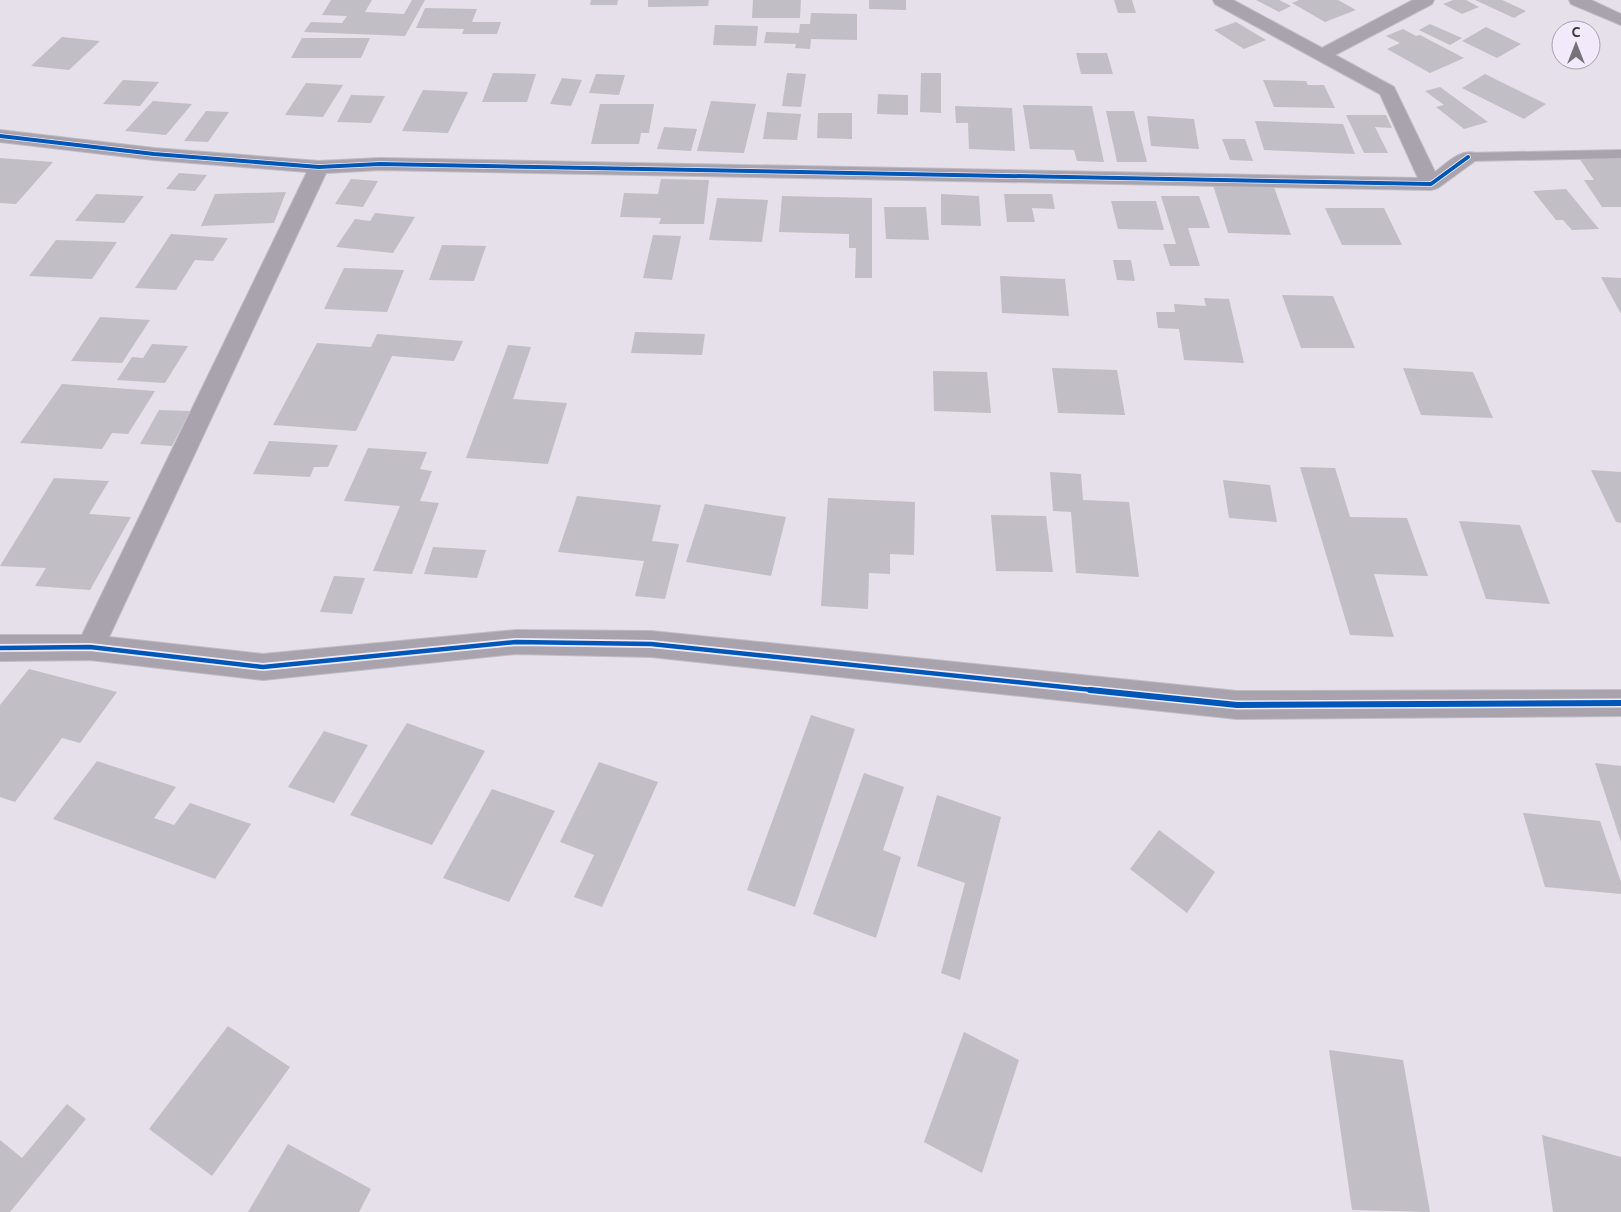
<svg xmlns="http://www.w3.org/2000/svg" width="1621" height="1212" font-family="Ubuntu,sans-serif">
  <rect width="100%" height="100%" fill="#e5e0ea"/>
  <g fill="#c2bec5">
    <polygon points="331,0 372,0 365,12 404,14 412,0 425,0 405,36 304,32 311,22 342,23 347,16 322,15"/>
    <polygon points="591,0 618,0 617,5 590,5"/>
    <polygon points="648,0 709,0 708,6 648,7"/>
    <polygon points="753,0 801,0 800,18 752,18"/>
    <polygon points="869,0 906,0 906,10 869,9"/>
    <polygon points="1114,0 1132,0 1136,13 1118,13"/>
    <polygon points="1256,0 1279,0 1291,6 1279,12"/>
    <polygon points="1299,0 1338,0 1356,10 1325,22 1292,3"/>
    <polygon points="1453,0 1466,0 1479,7 1462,14 1443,4"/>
    <polygon points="1475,0 1502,0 1526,11 1514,18"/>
    <polygon points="425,8 477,9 472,22 501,22 497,34 462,34 464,29 416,28"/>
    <polygon points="811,13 857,14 857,40 811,39 810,49 795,48 796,44 764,43 766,32 799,33 800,24 810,24"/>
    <polygon points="1236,22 1266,40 1244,49 1214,30"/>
    <polygon points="1430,24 1462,38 1450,45 1419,30"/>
    <polygon points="715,25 758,26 756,46 713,45"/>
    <polygon points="1486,27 1521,44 1497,58 1462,41"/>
    <polygon points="1403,29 1416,36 1420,35 1464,58 1430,73 1387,49 1400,43 1386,36"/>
    <polygon points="62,37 100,41 69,70 31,66"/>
    <polygon points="302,38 370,38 361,58 291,58"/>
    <polygon points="1076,53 1107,53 1113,74 1081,74"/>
    <polygon points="493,73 536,74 527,102 482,102"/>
    <polygon points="787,73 806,74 801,107 782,106"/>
    <polygon points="921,73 941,73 941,113 920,112"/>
    <polygon points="596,74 625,75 619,95 589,93"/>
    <polygon points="1485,74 1546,104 1524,119 1462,88"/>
    <polygon points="562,78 582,80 571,106 550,104"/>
    <polygon points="123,80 159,82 140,106 103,104"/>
    <polygon points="1263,80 1306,81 1308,85 1324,85 1335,108 1274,107"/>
    <polygon points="306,83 343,85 323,117 285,115"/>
    <polygon points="1440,87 1488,122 1464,129 1436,107 1444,105 1425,91"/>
    <polygon points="423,90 468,92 448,133 402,131"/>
    <polygon points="878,94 908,95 908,115 877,114"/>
    <polygon points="351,95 385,96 371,123 337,122"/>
    <polygon points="153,101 192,104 166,135 125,131"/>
    <polygon points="711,101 756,104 744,153 697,151"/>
    <polygon points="600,104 654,104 649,133 641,133 639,144 591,144"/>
    <polygon points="1023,105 1092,106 1104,162 1077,161 1074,150 1030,149"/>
    <polygon points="955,106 1012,108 1015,151 969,149 968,123 956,123"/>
    <polygon points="206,111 229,112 208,142 184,141"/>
    <polygon points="1106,111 1134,111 1147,162 1117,162"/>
    <polygon points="767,112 801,114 797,140 763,139"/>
    <polygon points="818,113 852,113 852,139 817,138"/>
    <polygon points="1346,115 1386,115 1392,128 1375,127 1388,153 1364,153"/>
    <polygon points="1147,116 1194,119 1199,149 1151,146"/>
    <polygon points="1255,121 1343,124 1355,154 1264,150"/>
    <polygon points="664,127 697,129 691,151 657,149"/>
    <polygon points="1222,139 1245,139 1253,161 1230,160"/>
    <polygon points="0,158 53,162 16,204 0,203"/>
    <polygon points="1579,158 1621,159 1621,207 1602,207 1584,180 1594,180"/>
    <polygon points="179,173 207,175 195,191 166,189"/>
    <polygon points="351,179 378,181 363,207 335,204"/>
    <polygon points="661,179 709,180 704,224 659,224 661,218 620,217 624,193 658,194"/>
    <polygon points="1213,185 1274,187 1291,235 1228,233"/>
    <polygon points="1566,189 1599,229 1572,230 1563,220 1556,220 1533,191"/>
    <polygon points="286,192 274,223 201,226 215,194"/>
    <polygon points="96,194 144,196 124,223 75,221"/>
    <polygon points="941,194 979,196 981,226 941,225"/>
    <polygon points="1004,194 1052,194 1055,209 1032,208 1035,222 1007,222"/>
    <polygon points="782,196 872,198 872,278 855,278 856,248 849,248 849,234 779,232"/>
    <polygon points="1161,196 1199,196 1210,228 1188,228 1200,266 1170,266 1163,244 1176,244"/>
    <polygon points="717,198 768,200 762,242 709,240"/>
    <polygon points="1111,201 1156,201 1164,230 1118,229"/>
    <polygon points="884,207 926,207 929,240 886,239"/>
    <polygon points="1325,208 1384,208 1402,245 1342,245"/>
    <polygon points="375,213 415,217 393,253 336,247 355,219 370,221"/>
    <polygon points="171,234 228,238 213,261 195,260 176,290 135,288"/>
    <polygon points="653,235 681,236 672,280 643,278"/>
    <polygon points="56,240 117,242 92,279 29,276"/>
    <polygon points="442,245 486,246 474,281 429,280"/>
    <polygon points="1113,260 1131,260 1135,281 1117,280"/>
    <polygon points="344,268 404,270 387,312 324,309"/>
    <polygon points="1000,276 1065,279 1069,316 1002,313"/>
    <polygon points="1601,277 1621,278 1621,314"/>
    <polygon points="1282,295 1333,296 1355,348 1301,348"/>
    <polygon points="1204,298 1229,299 1244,363 1184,360 1179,329 1158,328 1156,312 1175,312 1174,304 1206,306"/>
    <polygon points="100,317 150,320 122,363 71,361"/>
    <polygon points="635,332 705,334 702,355 631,353"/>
    <polygon points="377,334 463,341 454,361 392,356 356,431 273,425 317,343 371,347"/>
    <polygon points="152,344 188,346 165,383 117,380 132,357 143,358"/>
    <polygon points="508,345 531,347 513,399 567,403 548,464 466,458"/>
    <polygon points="1052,368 1117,370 1125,415 1058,413"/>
    <polygon points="1403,368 1473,372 1493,418 1421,415"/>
    <polygon points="933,371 987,372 991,413 934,411"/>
    <polygon points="62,384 155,391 128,434 112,433 102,449 20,443"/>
    <polygon points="159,410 190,411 172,446 140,444"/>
    <polygon points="269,441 338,445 328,467 314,467 310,477 253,474"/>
    <polygon points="368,448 427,452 420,469 432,471 420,501 439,503 412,574 373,571 400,506 344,501"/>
    <polygon points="1300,467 1335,468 1350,517 1407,518 1428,576 1374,574 1394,637 1350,635"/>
    <polygon points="1591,470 1621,472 1621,523 1616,522"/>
    <polygon points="1050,472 1081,474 1083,500 1129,502 1139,577 1076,573 1071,512 1053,511"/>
    <polygon points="54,478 109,481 89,514 131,517 90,590 35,586 46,568 0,566"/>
    <polygon points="1223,480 1270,485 1277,522 1229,518"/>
    <polygon points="577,496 661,505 652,541 679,544 665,599 635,596 644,561 558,552"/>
    <polygon points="828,498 915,502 914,555 890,554 890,574 869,573 868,609 821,606"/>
    <polygon points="705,504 786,517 771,576 686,562"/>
    <polygon points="991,515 1046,516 1053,572 996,571"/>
    <polygon points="1459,521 1520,525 1550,604 1486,599"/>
    <polygon points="433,547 486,550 477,578 424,574"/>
    <polygon points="334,576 365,578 352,614 320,612"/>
    <polygon points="29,669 117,692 80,743 62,738 15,802 0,797 0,705"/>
    <polygon points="811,715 855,729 795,907 747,890"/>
    <polygon points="407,723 485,751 432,845 350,815"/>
    <polygon points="324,731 368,745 334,803 288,787"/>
    <polygon points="97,761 176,787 154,818 174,825 190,803 251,824 215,879 53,819"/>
    <polygon points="599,762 658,782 602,907 574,897 594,855 560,842"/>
    <polygon points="1595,763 1621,766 1621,842"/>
    <polygon points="864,773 904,787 883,850 901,857 876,938 813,914"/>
    <polygon points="492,789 555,811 509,902 443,878"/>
    <polygon points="937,795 1001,817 960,980 941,973 965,883 917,866"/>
    <polygon points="1523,813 1600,821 1621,882 1621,894 1545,887"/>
    <polygon points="1159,830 1215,872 1187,913 1130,869"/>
    <polygon points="228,1026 290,1067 212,1176 149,1129"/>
    <polygon points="964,1032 1019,1060 982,1173 924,1142"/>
    <polygon points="1329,1050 1403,1060 1430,1212 1352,1210"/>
    <polygon points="67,1104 86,1119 10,1212 0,1212 0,1140 22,1158"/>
    <polygon points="1542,1135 1621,1157 1621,1212 1553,1212"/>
    <polygon points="288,1144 371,1189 359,1212 248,1212"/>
  </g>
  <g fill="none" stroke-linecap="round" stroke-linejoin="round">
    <g stroke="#bfbcc3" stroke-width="2">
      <polygon id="service" points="1621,150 1621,158 1468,161 1463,160 1461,157 1463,154 1468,153"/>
    </g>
    <g stroke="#bfbcc3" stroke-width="2">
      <g id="minor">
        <path d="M 1213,0 L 1233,0 L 1322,48 L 1413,0 L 1434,0 L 1432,4 L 1335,55 L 1394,87 L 1435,172 C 1447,163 1460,149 1475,153 L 1478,157 L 1475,161 L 1438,188 L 1431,190 L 380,170 L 326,173 L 109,637 L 263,654 L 516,630 L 651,631 L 1237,691 L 1621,690 L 1621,716 L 1237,719 L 651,657 L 516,654 L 263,680 L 90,660 L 0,661 L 0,635 L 82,635 L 307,172 L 154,160 L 0,142 L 0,130 L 154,148 L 319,161 L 380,158 L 1418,178 L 1380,94 L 1215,4 Z"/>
        <polygon points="1569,0 1591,0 1621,14 1621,25 1571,4"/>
      </g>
    </g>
    <use href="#service" fill="#a9a3ae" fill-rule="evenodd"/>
    <use href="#minor" fill="#a9a3ae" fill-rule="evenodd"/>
    <g stroke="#f2eafa" stroke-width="5.5">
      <polyline id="cycleway-far2" points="0,136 154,154 319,167 380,164 1431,184 1468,157"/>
    </g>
    <g stroke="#f2eafa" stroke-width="8">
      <polyline id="cycleway-far1" points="0,648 90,647 263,667 516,642 651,644 1102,691"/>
    </g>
    <g stroke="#f2eafa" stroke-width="9">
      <polyline id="cycleway" points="1090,690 1237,705 1621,703"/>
    </g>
    <use href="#cycleway-far2" stroke="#0057b8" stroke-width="4"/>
    <use href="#cycleway-far1" stroke="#0057b8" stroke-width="4.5"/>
    <use href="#cycleway" stroke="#0057b8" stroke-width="6"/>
  </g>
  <g transform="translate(1576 45)"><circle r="24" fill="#f2eafa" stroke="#a8a2ae"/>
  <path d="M0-4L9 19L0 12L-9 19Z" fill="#76727a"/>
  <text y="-8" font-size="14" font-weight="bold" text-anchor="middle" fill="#3a373d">С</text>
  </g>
</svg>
